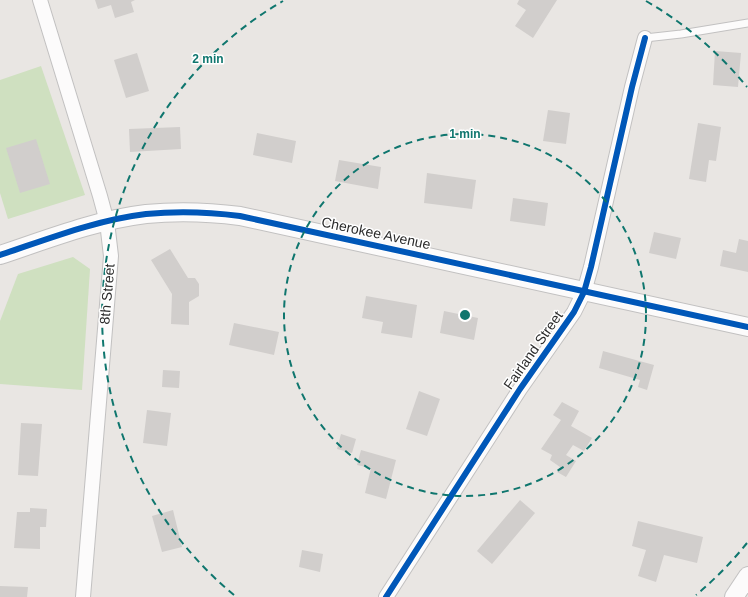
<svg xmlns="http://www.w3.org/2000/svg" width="748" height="597" font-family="Arial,sans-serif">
  <rect width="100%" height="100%" fill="#e9e6e3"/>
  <g fill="#cfe0c0">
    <polygon points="41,66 85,195 8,219 0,193 0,80"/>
    <polygon points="73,257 90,269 82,390 0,384 0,321 18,274"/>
  </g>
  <g fill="#d1cecc">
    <polygon points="95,0 135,0 131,2 134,12 115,18 111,5 98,9"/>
    <polygon points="519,0 557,0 533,38 515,26 526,10 517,4"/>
    <polygon points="715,51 741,53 738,87 713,85"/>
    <polygon points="137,53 149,91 126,98 114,60"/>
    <polygon points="548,110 570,113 566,144 543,141"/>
    <polygon points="698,123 721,127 716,161 709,160 706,182 689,179"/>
    <polygon points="180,127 181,149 130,152 129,129"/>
    <polygon points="257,133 296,141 292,163 253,155"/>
    <polygon points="36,139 50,184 20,193 6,148"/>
    <polygon points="339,160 381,167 378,189 335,181"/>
    <polygon points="427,173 476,180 472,209 424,203"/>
    <polygon points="513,198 548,203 545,226 510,221"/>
    <polygon points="654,232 681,238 676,259 649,253"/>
    <polygon points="739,239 748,241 748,272 720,266 723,250 736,253"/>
    <polygon points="170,249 188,278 195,278 199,284 199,296 189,302 189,325 171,324 172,294 151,260"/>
    <polygon points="366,296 417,305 412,338 381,333 383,322 362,318"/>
    <polygon points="444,311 478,318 474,340 440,333"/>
    <polygon points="234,323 279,332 274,355 229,345"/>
    <polygon points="603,351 654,365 647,390 638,387 640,380 599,368"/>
    <polygon points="163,370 180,371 179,388 162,387"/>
    <polygon points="419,391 440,399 427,436 406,429"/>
    <polygon points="562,402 579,411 571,426 592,438 584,451 573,445 566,455 576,461 566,477 557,472 560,467 550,460 552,455 541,449 561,420 553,415"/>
    <polygon points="147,410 171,413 167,446 143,443"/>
    <polygon points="21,423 42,424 38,476 18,475"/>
    <polygon points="341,434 356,439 352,453 337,449"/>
    <polygon points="361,450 396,460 386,499 365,493 371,468 357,465"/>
    <polygon points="520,500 535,513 492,564 477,551"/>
    <polygon points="30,508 47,509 46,527 40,527 40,549 14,548 17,512 30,512"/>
    <polygon points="173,510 182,547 162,552 152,516"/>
    <polygon points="638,521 703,537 697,563 664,555 656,582 638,576 646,550 632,546"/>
    <polygon points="302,550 323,554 320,572 299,567"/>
    <polygon points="0,586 28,587 27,597 0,597"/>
  </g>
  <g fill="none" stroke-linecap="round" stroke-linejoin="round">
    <g stroke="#c2c1c1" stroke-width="9">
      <polyline id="service" points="645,38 681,34 748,23"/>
    </g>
    <g stroke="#c2c1c1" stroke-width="16">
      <g id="minor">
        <polyline points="40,0 100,196 107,222 111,256 83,597"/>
        <polyline points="386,597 520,389 574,312 584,292 591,267 632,87 645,38"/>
      </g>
    </g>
    <g stroke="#c2c1c1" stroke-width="20">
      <g id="tertiary">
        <path d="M 0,255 C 48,239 96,220 146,214 C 177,211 209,212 240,216 L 748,327"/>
        <polyline points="734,597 748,576"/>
      </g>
    </g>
    <use href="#service" stroke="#fcfbfb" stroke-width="7"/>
    <use href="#minor" stroke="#fcfbfb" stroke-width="14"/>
    <use href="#tertiary" stroke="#fcfbfb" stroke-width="18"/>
    <g stroke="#fff" stroke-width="8">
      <g id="cycleway">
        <path d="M 0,255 C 48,239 96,220 146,214 C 177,211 209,212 240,216 L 748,327"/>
        <polyline points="386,597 520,389 574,312 584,292 591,267 632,87 645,38"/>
      </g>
    </g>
    <use href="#cycleway" stroke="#0057b8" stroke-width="6"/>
  </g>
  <g fill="none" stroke="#0f766e" stroke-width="2" stroke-dasharray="7 5">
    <circle cx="465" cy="315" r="181"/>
    <path d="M747 543A363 363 0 0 1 696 595M234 595A363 363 0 0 1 283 1M646 1A363 363 0 0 1 747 87"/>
  </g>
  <g text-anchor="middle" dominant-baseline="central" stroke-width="3" stroke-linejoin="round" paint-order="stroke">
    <g font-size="14" fill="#2c2c2c" stroke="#fff">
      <text transform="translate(376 233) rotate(12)">Cherokee Avenue</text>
      <text transform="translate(107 294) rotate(-85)">8th Street</text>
      <text transform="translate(533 350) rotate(-55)">Fairland Street</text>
    </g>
  </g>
  <circle cx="465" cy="315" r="6" fill="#0f766e" stroke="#fff" stroke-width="2"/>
  <g font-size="12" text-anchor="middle" font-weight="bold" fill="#0f766e" stroke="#fff" stroke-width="3" stroke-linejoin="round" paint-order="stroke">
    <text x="208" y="63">2 min</text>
    <text x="465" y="138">1 min</text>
  </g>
</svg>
